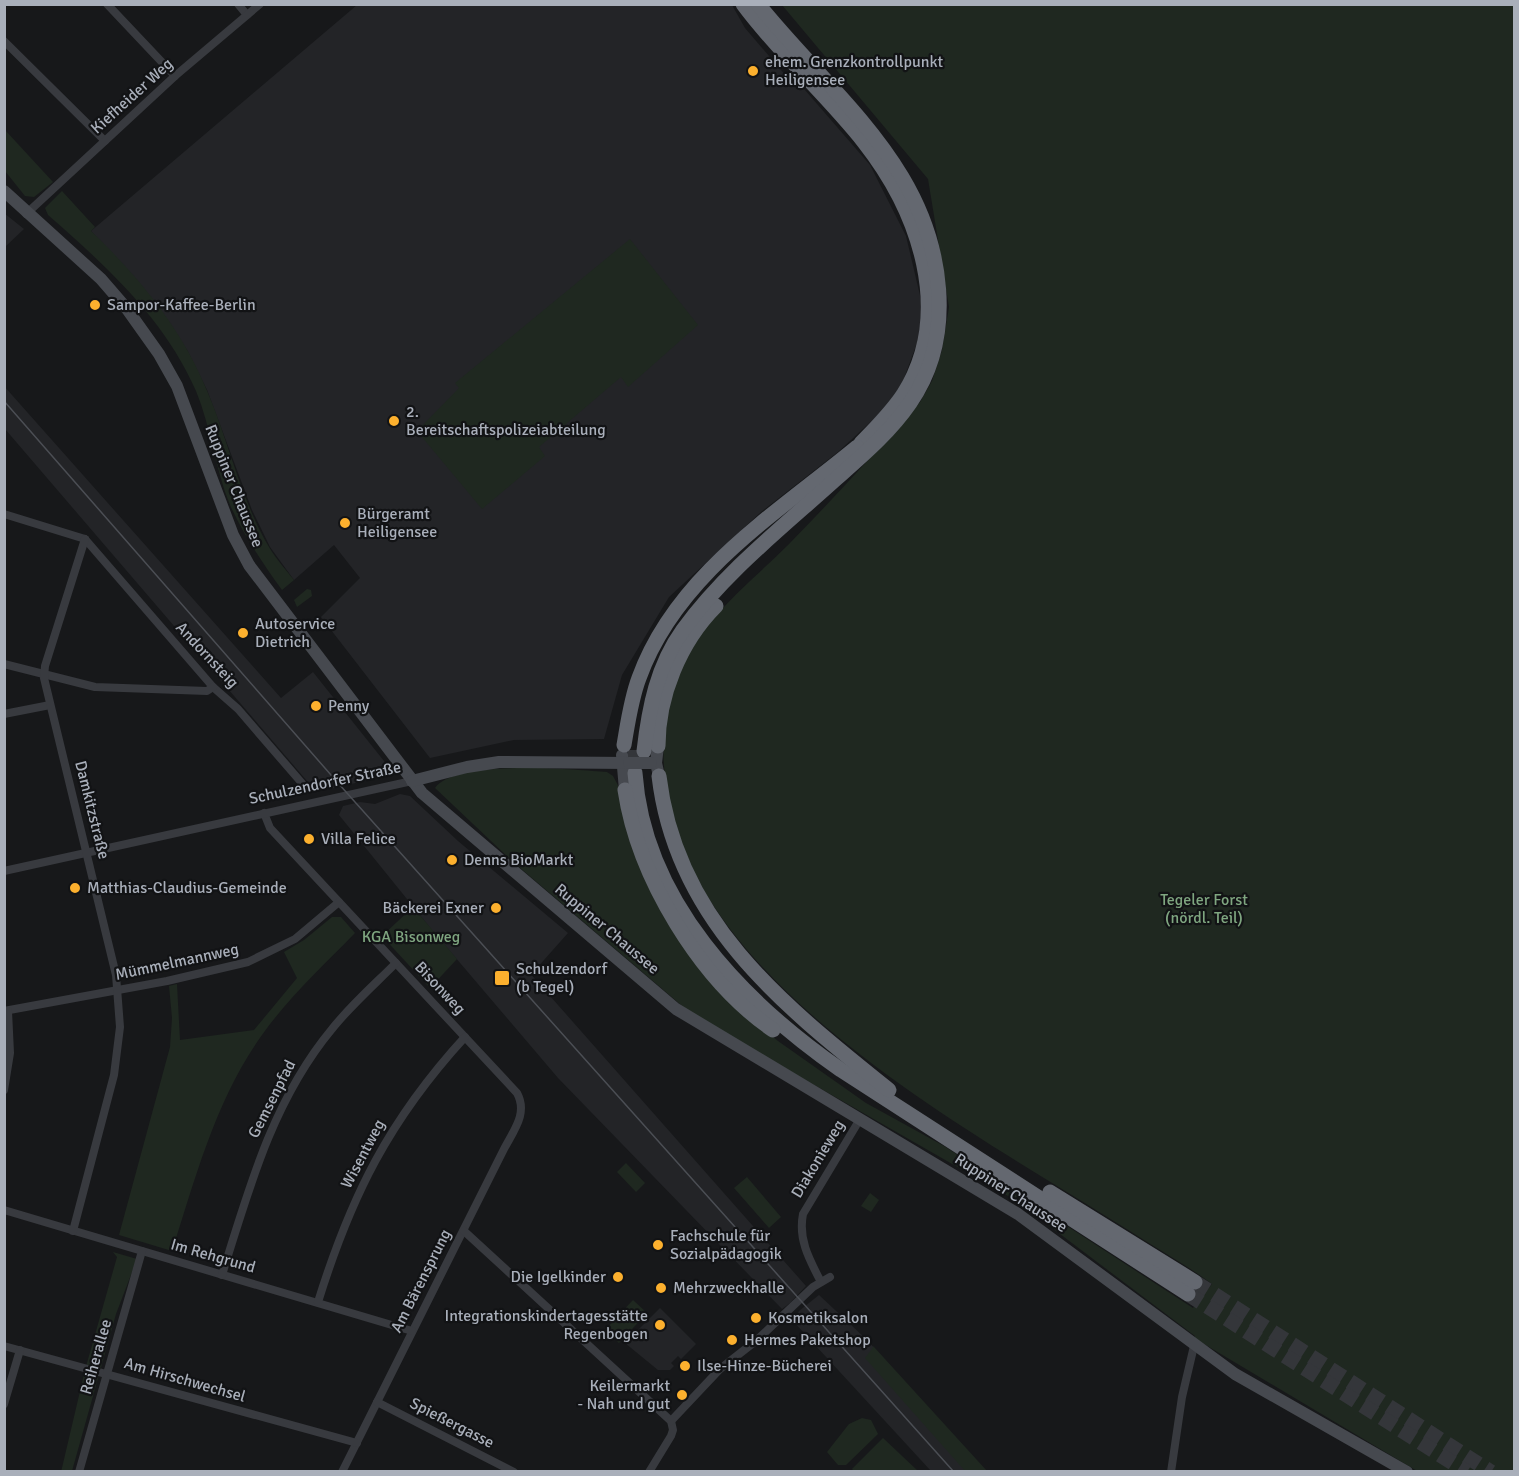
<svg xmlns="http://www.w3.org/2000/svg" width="1519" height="1476" font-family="Signika,sans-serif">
  <rect width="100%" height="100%" fill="#17181a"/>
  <g fill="#232427">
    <polygon points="357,5 732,5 745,28 787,77 798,82 870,165 906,236 923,308 917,343 903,381 889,405 838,452 761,512 669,597 622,675 604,739 514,740 430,758 321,617 360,578 334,545 294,580 270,547 252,510 207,390 187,350 145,290 91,231"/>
    <polygon points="4,213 24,229 5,247 4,247"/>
    <polygon points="4,386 281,698 313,672 388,766 385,776 330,789 313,788 5,429"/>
    <polygon points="400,794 410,796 458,841 568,933 536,969 528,971 806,1286 790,1303 782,1309 558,1078 432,930 339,815 343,806 360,802 375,804"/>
    <polygon points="819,1295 866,1339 986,1471 931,1471 793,1321 799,1311"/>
    <polygon points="660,1308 696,1344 681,1359 678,1356 671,1363 674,1366 670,1370 658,1370 625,1343"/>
  </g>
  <g fill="#1f2820">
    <path d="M 782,5 L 1514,5 L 1514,1471 L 1417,1471 L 1194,1338 L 1195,1336 L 1015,1200 L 694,1016 L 512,861 L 435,788 C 455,759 573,769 607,772 L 613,776 L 737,1007 L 778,1041 L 866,1103 L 944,1146 L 1193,1308 L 1212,1284 C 1191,1268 1166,1254 1144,1240 C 986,1138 693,990 666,786 C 660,744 664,697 685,659 C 710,613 753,580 789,544 C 834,498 878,450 920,402 L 932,381 L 942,350 L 949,307 L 928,179 Z"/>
    <polygon points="5,130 53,182 34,197 25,196 5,171"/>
    <path d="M 62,191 L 95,227 L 91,231 C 134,272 177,323 201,377 C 227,432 238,495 269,547 C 276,559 286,570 294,580 L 282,590 C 263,564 243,534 230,505 C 215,469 211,427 196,391 C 164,318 106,266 48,215 L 45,208 Z"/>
    <polygon points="630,239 698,325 628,387 621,377 539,447 545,456 482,509 417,431 459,388 455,383"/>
    <polygon points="307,589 311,590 312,596 297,607 294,600"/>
    <polygon points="413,907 457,959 430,988 382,936"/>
    <path d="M 332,917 L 341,917 L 355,933 C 323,966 289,997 262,1035 C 216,1099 196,1176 172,1251 L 119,1235 L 170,1047 L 172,1018 L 169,986 L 177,984 L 180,1040 L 254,1030 L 297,978 L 284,952 L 304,940 Z"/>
    <polygon points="626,1163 645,1183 636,1192 617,1172"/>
    <polygon points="747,1177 781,1217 769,1228 734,1188"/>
    <polygon points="870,1193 879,1200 871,1212 861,1206"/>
    <polygon points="113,1252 137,1259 116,1314 72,1471 61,1472 85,1370 117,1257"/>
    <polygon points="633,1300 647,1313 619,1343 605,1330"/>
    <polygon points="874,1346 874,1347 987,1471 965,1471 865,1358"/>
    <polygon points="862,1418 871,1420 878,1434 846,1465 838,1465 827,1452 849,1424"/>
    <polygon points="883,1438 918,1471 854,1471 852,1469"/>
  </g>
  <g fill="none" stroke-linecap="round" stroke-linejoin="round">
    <g stroke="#34363a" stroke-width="15" stroke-dasharray="15 8" stroke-linecap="butt">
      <polyline points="635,750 635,773"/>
      <polyline points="1195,1282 1491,1472"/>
      <polyline points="1188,1294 1467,1472"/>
    </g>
    <g stroke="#383a3f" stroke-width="8">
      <polyline points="107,4 175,76"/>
      <polyline points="238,4 247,15"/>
      <polyline points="4,41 105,141"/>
      <polyline points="26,214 175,76 260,4"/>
      <polyline points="4,514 85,539"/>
      <polyline points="85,539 213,687 238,709 307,789"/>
      <polyline points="4,664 95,687 207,691 213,687"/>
      <polyline points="4,714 50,705"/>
      <path d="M 264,813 L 270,828 L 517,1093 C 528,1113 514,1130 504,1149 L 342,1472"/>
      <polyline points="4,871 412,781"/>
      <polyline points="4,1011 167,981 248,962 295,939 339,902"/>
      <polyline points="4,1090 10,1053 8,1011"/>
      <polyline points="4,1210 412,1331"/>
      <polyline points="73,1231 114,1075 120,1027 116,975 44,678 45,666 85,539"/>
      <polyline points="464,1231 671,1421 673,1430 671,1436 649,1472"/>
      <path d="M 222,1275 C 249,1188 273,1100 332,1029 C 351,1005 374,985 396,963"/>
      <path d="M 821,1282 C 809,1259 798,1239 803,1214 L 860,1119"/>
      <path d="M 318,1302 C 351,1196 389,1120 465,1037"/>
      <polyline points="4,1346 357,1443"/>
      <polyline points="377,1402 514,1472"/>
      <polyline points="4,1404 20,1350"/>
      <polyline points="671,1421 720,1369 757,1340 813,1287 830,1277"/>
      <polyline points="79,1472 142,1251"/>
      <polyline points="1171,1472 1182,1397 1194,1346"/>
    </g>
    <g stroke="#46494f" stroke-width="12">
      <polyline points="4,191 101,279 127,309 159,354 177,386 233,535 249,565 422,793 676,1009 1018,1214 1235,1374 1407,1472"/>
      <polyline points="658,746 656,763 659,776"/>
      <polyline points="622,755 625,790"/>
      <polyline points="412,781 467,767 499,762 629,763"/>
    </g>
    <g stroke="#646870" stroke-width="15">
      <path d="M 743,4 C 780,54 826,94 864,142 C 919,212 955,313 903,395 C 891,413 876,428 861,443"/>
      <path d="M 624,745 C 628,722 631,699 639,678 C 676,575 777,513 857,447"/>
      <path d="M 658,746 C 658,696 680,642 716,606"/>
      <path d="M 644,751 C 649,708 657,666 683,630 C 725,572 784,526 837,478 C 863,455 890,432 910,403 C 957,335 942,244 902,177 C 863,112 805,63 758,4"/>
      <path d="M 635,773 C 644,901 742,1001 841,1070 L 1188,1294"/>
      <path d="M 659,776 C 676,921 783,1005 889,1090"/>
      <path d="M 625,790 C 638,877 700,980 773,1030"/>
      <polyline points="1050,1192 1195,1282"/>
    </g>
    <polyline stroke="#4b4e54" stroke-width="1.5" points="4,401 338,783 954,1472"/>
    <polyline stroke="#46494f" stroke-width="12" points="629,763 651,763"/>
  </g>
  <g fill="#fcb02e" stroke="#121315" stroke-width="2">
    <circle cx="753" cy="71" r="6"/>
    <circle cx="95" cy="305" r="6"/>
    <circle cx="394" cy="421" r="6"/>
    <circle cx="345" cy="523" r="6"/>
    <circle cx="243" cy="633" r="6"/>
    <circle cx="316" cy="706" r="6"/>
    <circle cx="309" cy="839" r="6"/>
    <circle cx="452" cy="860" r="6"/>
    <circle cx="75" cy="888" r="6"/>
    <circle cx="496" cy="908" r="6"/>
    <rect x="494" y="970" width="16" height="16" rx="3"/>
    <circle cx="658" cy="1245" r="6"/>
    <circle cx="618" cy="1277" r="6"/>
    <circle cx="661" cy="1288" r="6"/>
    <circle cx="756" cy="1318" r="6"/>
    <circle cx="660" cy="1325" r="6"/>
    <circle cx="732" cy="1340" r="6"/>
    <circle cx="685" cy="1366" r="6"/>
    <circle cx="682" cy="1395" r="6"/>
  </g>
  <g text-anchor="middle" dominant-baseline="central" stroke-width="4.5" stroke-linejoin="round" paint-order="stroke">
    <g font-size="16" fill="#a9afba" stroke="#121315" text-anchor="start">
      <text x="765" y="62">ehem. Grenzkontrollpunkt<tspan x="765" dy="18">Heiligensee</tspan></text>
      <text x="107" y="305">Sampor-Kaffee-Berlin</text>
      <text x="406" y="412">2.<tspan x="406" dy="18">Bereitschaftspolizeiabteilung</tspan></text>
      <text x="357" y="514">Bürgeramt<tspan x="357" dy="18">Heiligensee</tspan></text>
      <text x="255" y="624">Autoservice<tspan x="255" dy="18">Dietrich</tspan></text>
      <text x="328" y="706">Penny</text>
      <text x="321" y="839">Villa Felice</text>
      <text x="464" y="860">Denns BioMarkt</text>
      <text x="87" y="888">Matthias-Claudius-Gemeinde</text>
      <text x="484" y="908" text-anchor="end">Bäckerei Exner</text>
      <text x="516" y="969">Schulzendorf<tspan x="516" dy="18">(b Tegel)</tspan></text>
      <text x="670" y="1236">Fachschule für<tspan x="670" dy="18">Sozialpädagogik</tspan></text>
      <text x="606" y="1277" text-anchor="end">Die Igelkinder</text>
      <text x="673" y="1288">Mehrzweckhalle</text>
      <text x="648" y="1316" text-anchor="end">Integrationskindertagesstätte<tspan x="648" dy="18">Regenbogen</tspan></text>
      <text x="768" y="1318">Kosmetiksalon</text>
      <text x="744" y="1340">Hermes Paketshop</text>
      <text x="697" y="1366">Ilse-Hinze-Bücherei</text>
      <text x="670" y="1386" text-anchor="end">Keilermarkt<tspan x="670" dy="18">- Nah und gut</tspan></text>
    </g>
    <g font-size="16" fill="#a9afba" stroke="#121315">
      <text transform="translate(132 96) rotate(-42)">Kiefheider Weg</text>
      <text transform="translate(234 486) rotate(68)">Ruppiner Chaussee</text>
      <text transform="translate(207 655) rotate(47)">Andornsteig</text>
      <text transform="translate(325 783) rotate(-12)">Schulzendorfer Straße</text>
      <text transform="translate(92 810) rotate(76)">Damkitzstraße</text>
      <text transform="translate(607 929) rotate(40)">Ruppiner Chaussee</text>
      <text transform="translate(177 962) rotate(-12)">Mümmelmannweg</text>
      <text transform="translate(440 988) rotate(47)">Bisonweg</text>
      <text transform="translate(272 1099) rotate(-63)">Gemsenpfad</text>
      <text transform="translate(363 1154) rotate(-62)">Wisentweg</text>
      <text transform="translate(818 1159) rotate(-59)">Diakonieweg</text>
      <text transform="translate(1011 1193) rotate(33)">Ruppiner Chaussee</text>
      <text transform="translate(213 1256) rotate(16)">Im Rehgrund</text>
      <text transform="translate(421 1281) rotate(-63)">Am Bärensprung</text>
      <text transform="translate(96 1357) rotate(-74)">Reiherallee</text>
      <text transform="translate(185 1380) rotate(16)">Am Hirschwechsel</text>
      <text transform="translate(452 1423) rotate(27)">Spießergasse</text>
    </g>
    <g font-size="16" fill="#7fa680" stroke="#121315">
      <text x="1204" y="900">Tegeler Forst<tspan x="1204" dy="18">(nördl. Teil)</tspan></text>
      <text x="411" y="937">KGA Bisonweg</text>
    </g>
  </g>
  <rect width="1519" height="1476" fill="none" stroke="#a9afba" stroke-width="12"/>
</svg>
